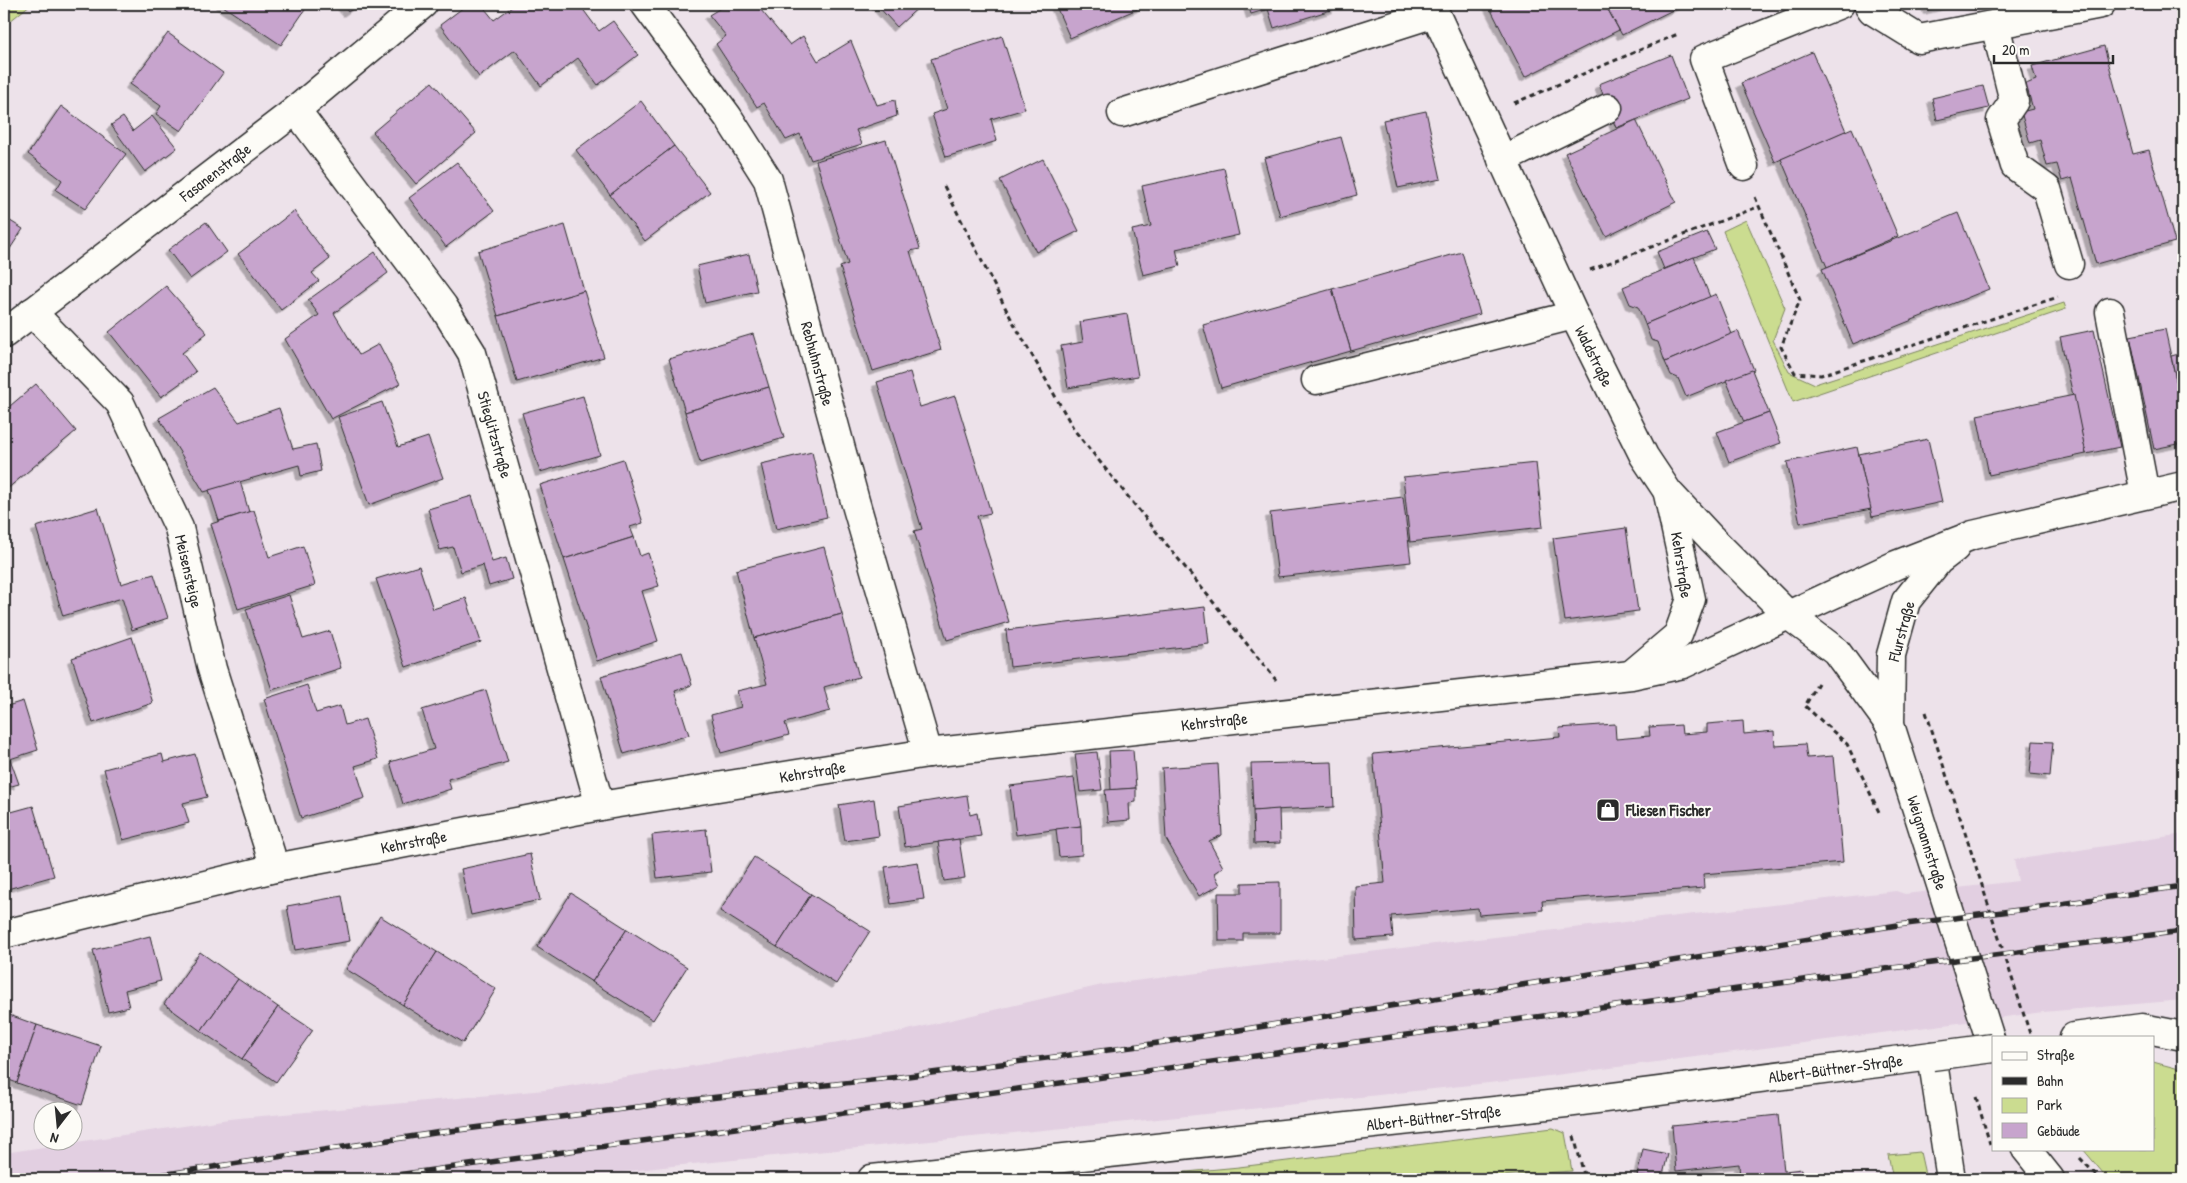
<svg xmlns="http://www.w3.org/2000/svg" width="2187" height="1183" font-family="'Patrick Hand',sans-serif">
  <defs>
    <filter id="shadow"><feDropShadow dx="-4.5" dy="4.5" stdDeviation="0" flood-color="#0004"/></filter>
  </defs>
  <rect width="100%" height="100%" fill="#ede2ea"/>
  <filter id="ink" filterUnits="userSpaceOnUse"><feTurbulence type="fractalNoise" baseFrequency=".02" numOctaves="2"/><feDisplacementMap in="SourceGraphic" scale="10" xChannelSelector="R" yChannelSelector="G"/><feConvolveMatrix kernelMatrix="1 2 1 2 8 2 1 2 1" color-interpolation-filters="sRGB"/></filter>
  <g filter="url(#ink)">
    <polygon fill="#e2cfe1" points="2183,834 2183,1000 2043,1012 1525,1079 1178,1117 672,1166 563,1179 4,1179 4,1153 229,1119 545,1090 899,1032 1102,985 1451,942 1896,891 1905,894 2018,881 2014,860"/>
    <g fill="#cbdc90" stroke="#7b845e">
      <polygon points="4,4 31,4 4,26"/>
      <polygon points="1746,220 1785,308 1773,340 1789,372 1815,384 2064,303 2066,309 1793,402 1723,231"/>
      <polygon points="2153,1062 2183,1070 2183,1179 2108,1179 2083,1149 2153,1149"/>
      <polygon points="1553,1128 1565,1133 1572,1171 1458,1179 1113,1179 1239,1167"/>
      <polygon points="1920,1152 1926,1179 1893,1179 1888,1155"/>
    </g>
    <g fill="#c7a4cd" stroke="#2b2b2b" filter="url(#shadow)">
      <polygon points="220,4 309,4 281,45"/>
      <polygon points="341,4 359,4 348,12"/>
      <polygon points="468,4 481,4 494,20 516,4 579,4 599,31 613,21 638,55 598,85 578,58 541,86 515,50 479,77 440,25"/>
      <polygon points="727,4 756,4 790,45 803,36 818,61 851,41 877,105 895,100 897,116 856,130 862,144 811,160 800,134 786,140 764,103 757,107 716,44 726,36 709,15"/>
      <polygon points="876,4 922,4 897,27"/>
      <polygon points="1055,4 1141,4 1142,7 1070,38"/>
      <polygon points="1248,4 1336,4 1337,8 1274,28 1268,9 1251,14"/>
      <polygon points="1488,4 1605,4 1619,30 1525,77"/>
      <polygon points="1605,4 1685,4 1622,35"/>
      <polygon points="1926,4 1953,4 1928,10"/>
      <polygon points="168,33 223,73 181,131 156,114 161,106 130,84"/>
      <polygon points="1002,36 1025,109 991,119 997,141 946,157 932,114 947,109 931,59"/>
      <polygon points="2104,46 2133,154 2149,150 2175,242 2096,264 2072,178 2062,181 2057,164 2047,166 2040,140 2030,143 2021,112 2033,109 2026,84 2036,80 2032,66"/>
      <polygon points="1812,52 1846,131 1775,162 1741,83"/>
      <polygon points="1671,55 1688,99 1616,128 1599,84"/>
      <polygon points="432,82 476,133 416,184 373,132"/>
      <polygon points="1983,86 1989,108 1937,120 1932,98"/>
      <polygon points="641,101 674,146 610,195 576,150"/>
      <polygon points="61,106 126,154 85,209 56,190 62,180 28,154"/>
      <polygon points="1426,111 1441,179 1398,188 1383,120"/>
      <polygon points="152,116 177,148 145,172 111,125 123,117 133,131"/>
      <polygon points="1636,120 1676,202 1606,236 1565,153"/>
      <polygon points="1852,128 1898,236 1827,267 1781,159"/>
      <polygon points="1341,137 1357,195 1280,216 1264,158"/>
      <polygon points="886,140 920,249 910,251 941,350 873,371 840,267 848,264 816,161"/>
      <polygon points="674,146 710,192 645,241 610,195"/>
      <polygon points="1043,159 1079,231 1036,252 1000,180"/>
      <polygon points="457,162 494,211 446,247 409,198"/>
      <polygon points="1224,168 1239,235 1176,249 1180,266 1143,275 1132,230 1151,226 1142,186"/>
      <polygon points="294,211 330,259 312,273 319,281 281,310 238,254"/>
      <polygon points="1958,213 1989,289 1853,344 1822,269"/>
      <polygon points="4,217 23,229 4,258"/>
      <polygon points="206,222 227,252 190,279 168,250"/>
      <polygon points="565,225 584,291 498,316 478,251"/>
      <polygon points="1707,232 1715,249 1664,269 1657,252"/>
      <polygon points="375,252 388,273 334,313 359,355 379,344 400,384 331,419 285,339 319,315 308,300"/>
      <polygon points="1462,252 1480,314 1351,351 1332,289"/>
      <polygon points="749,254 757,291 705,303 697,266"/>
      <polygon points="1694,257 1710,297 1645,324 1638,307 1630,304 1623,287"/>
      <polygon points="166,286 207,333 182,353 196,372 161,397 109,332"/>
      <polygon points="1332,289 1351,351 1221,388 1203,325"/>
      <polygon points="584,291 604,357 517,382 498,316"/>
      <polygon points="1716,294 1732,334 1665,362 1658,342 1651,340 1645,324"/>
      <polygon points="1127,314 1138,376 1068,388 1061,346 1083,342 1080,322"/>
      <polygon points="2165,329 2183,412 2183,443 2154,449 2130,336"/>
      <polygon points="2094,330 2120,447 2086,454 2060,337"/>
      <polygon points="1738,331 1754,370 1686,397 1678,378 1671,375 1665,362"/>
      <polygon points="753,334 769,387 685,412 669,359"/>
      <polygon points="2183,353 2183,412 2171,356"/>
      <polygon points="1752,370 1769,413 1744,422 1726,380"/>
      <polygon points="910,372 920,407 955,396 991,513 977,516 1009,622 947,640 914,531 922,529 877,382"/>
      <polygon points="36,384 76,431 7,489 4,485 4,411"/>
      <polygon points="213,387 239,422 279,408 293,449 316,444 321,471 301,476 299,465 204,492 159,418"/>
      <polygon points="769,387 784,438 700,463 685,412"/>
      <polygon points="2074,395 2086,454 1989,475 1977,415"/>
      <polygon points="583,396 600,455 540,472 522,413"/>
      <polygon points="382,402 398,447 428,437 443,478 369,505 338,417"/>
      <polygon points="1769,413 1781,443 1729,462 1717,432"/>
      <polygon points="1928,439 1942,502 1872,517 1859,454"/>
      <polygon points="1857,447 1871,509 1800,523 1787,462"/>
      <polygon points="812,452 827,517 776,529 761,464"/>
      <polygon points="623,459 643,523 630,527 634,537 564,559 540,485"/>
      <polygon points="1536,463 1543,527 1410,542 1403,477"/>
      <polygon points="240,481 249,512 219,521 209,490"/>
      <polygon points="472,496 492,562 506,558 512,579 489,586 483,565 461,572 453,547 440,550 428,509"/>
      <polygon points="1403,497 1411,562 1278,577 1270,513"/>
      <polygon points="98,508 121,584 154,574 168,618 132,630 122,598 63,616 36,527"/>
      <polygon points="254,510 269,557 303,546 315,585 238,609 211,524"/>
      <polygon points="1626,528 1638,611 1565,621 1553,538"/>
      <polygon points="634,537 640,556 648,553 659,586 642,591 658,641 597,661 564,559"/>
      <polygon points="824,547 842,614 754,638 736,570"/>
      <polygon points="419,566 433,609 466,598 481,642 406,667 376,579"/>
      <polygon points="289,595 303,639 330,631 341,668 272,690 246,609"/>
      <polygon points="1205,607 1209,644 1010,667 1006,630"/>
      <polygon points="842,614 859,677 824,687 830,711 785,723 789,735 721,753 711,715 741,707 737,691 767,684 754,638"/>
      <polygon points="132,637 153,703 93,723 72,658"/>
      <polygon points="682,652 692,685 675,691 689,735 624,754 601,676"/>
      <polygon points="307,685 316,713 340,706 345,725 365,719 378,759 355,766 365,798 301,818 264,699"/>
      <polygon points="486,690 508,762 448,779 451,789 403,804 390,762 434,749 422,710"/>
      <polygon points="23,701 38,750 10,759 19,784 4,788 4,707"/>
      <polygon points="1743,721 1744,734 1774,731 1775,746 1805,744 1807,758 1833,756 1843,862 1703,874 1704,888 1542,901 1543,910 1479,915 1478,908 1391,916 1393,937 1356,940 1355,886 1385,883 1373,754 1560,737 1559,728 1615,724 1616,739 1650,736 1649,727 1681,725 1682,734 1707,732 1707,724"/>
      <polygon points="2033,741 2053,742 2050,776 2030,774"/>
      <polygon points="1133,750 1136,788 1111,790 1109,751"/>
      <polygon points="1097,752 1102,790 1080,792 1075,754"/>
      <polygon points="162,754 164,762 195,754 207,797 183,803 189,823 123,840 104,769"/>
      <polygon points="1332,762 1334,807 1253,811 1251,764"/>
      <polygon points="1218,764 1222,835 1209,841 1223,867 1214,873 1220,885 1199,896 1166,839 1162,768"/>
      <polygon points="1074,778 1081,826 1016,835 1010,786"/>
      <polygon points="1136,788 1136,802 1129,803 1130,820 1108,822 1105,790"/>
      <polygon points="967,795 970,815 977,813 981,836 905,847 899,806"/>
      <polygon points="874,799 879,836 845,841 839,805"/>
      <polygon points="33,806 54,876 4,890 4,814"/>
      <polygon points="1279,809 1280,843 1254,844 1253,811"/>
      <polygon points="1081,826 1082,855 1059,857 1056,829"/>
      <polygon points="706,829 711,872 657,878 652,835"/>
      <polygon points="959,839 965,878 944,881 938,842"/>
      <polygon points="530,854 540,900 471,915 461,869"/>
      <polygon points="754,857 811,894 777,947 720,911"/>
      <polygon points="918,862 924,899 891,904 885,867"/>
      <polygon points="1280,882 1280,933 1243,933 1243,941 1219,941 1218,893 1242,893 1242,883"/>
      <polygon points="571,893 627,929 592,982 537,947"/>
      <polygon points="811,894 870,931 836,984 777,947"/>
      <polygon points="342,896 350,941 295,950 287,906"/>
      <polygon points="380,916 437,952 403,1005 346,969"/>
      <polygon points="627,929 687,967 653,1020 592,982"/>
      <polygon points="150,936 161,981 125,990 129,1007 108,1012 93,950"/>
      <polygon points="200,952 238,979 201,1031 164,1004"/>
      <polygon points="437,952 496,989 463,1043 403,1005"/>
      <polygon points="238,979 278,1007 242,1059 201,1031"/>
      <polygon points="278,1007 313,1030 276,1082 242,1059"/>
      <polygon points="4,1013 37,1025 17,1083 4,1078"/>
      <polygon points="37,1025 101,1046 82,1105 17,1083"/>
      <polygon points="1778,1115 1784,1171 1802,1169 1803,1179 1740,1179 1739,1164 1676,1171 1672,1126"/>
      <polygon points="1643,1149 1668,1154 1662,1179 1637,1176"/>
    </g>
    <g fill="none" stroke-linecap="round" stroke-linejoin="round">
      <g stroke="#2b2b2b" stroke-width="31">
        <g id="minor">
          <path id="s1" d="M 645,4 L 728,117 L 768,180 L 855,501 L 928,753"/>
          <path id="s2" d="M 1431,4 L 1574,315 L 1644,456 L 1668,492 L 1711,538 L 1787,614 L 1836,651 L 1890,725 L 1993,1048"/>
          <polyline points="1868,4 1872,10 1919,39 2101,4"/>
          <polyline points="1995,25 2014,101 2001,120 2015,166 2047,189 2069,264"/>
          <path id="s3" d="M 296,110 L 443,306 L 472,353 L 600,806"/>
          <polyline points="1122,113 1435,13"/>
          <polyline points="1502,160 1608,108"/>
          <polyline points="1744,166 1704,59 1840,4"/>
          <path id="s4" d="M 32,312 L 120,403 L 179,528 L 212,669 L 275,868"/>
          <polyline points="2110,312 2145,494"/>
          <path id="s5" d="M 4,334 L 296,110 L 423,4"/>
          <polyline points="1316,380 1574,315"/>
          <polyline points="1633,673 1678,635 1691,599 1668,494"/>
          <polyline points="1890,725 1891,655 1906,601 1938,561 1955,548"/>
          <path id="s6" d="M 4,934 L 275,868 L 600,806 L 928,753 L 1631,675 L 1683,664 L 1896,565 L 1973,535 L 2183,486"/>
          <polyline points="2074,1037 2142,1028 2183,1036"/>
          <polyline points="2026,1149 2050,1179"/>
          <path id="s7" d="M 872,1179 L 1566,1103 L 1932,1056 L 1951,1179"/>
        </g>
      </g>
      <g stroke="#2b2b2b" stroke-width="3" stroke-dasharray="5 4" stroke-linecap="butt">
        <polyline points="1514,103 1678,34"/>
        <polyline points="944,186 1008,313 1075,431 1276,680"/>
        <polyline points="1755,197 1800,300 1781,347 1795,373 1821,375 2058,297"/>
        <polyline points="1590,270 1758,207"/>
        <polyline points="1818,683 1805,706 1847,744 1879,812"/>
        <polyline points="1926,712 2031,1037"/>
        <polyline points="1976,1097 1990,1144"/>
        <polyline points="1574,1136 1585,1179"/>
        <polyline points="2080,1158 2100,1179"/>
      </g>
      <use href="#minor" stroke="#fdfcf7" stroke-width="28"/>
      <g stroke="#2b2b2b" stroke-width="5.5">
        <g id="rail">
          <polyline points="134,1179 435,1133 700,1099 908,1076 1139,1046 1898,925 2027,909 2183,886"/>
          <polyline points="368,1179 1853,973 2183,931"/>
        </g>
      </g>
      <use href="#rail" stroke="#fdfcf7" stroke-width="4" stroke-dasharray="11" stroke-linecap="butt"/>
      <g stroke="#2b2b2b" stroke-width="31" stroke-linecap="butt">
        <polyline id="minor-bridge" points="1932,1056 1993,1048"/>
      </g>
      <use href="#minor-bridge" stroke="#fdfcf7" stroke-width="28"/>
    </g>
  </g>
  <defs>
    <g id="shop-square" transform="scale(1.25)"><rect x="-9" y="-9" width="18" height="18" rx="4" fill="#2b2b2b" stroke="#fdfcf7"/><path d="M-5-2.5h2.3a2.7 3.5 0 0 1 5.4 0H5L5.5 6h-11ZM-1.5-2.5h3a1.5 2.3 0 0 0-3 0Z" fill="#fff"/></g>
  </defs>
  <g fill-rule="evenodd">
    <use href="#shop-square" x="1608" y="810"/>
  </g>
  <g text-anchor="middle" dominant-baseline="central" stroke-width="4" stroke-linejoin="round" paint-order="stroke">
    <g font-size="16" fill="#2b2b2b" stroke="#fdfcf7">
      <text stroke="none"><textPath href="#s5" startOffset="266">Fasanenstraße</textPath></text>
      <text stroke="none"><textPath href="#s2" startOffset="388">Waldstraße</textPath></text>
      <text stroke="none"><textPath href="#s1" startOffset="405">Rebhuhnstraße</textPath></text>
      <text stroke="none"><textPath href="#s3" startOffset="385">Stieglitzstraße</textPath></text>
      <text transform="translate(1682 565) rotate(81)">Kehrstraße</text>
      <text stroke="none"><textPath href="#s4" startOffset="309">Meisensteige</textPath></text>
      <text transform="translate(1901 631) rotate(-75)">Flurstraße</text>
      <text stroke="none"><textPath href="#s6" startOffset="1230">Kehrstraße</textPath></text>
      <text stroke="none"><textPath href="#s6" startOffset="825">Kehrstraße</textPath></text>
      <text stroke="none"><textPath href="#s6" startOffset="420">Kehrstraße</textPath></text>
      <text stroke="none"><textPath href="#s2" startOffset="990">Weigmannstraße</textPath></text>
      <text stroke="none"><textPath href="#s7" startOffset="970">Albert-Büttner-Straße</textPath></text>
      <text stroke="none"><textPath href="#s7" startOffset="565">Albert-Büttner-Straße</textPath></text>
    </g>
    <g font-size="16" font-weight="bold" fill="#2b2b2b" stroke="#fdfcf7" text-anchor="start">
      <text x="1626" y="810">Fliesen Fischer</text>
    </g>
  </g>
  <rect width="2187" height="1183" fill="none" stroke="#fdfcf7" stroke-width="20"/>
  <rect x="10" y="10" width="2167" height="1163" fill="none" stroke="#2b2b2b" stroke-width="2" filter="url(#ink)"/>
  <rect x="1992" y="1036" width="162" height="115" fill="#fdfcf7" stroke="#a9a8a5"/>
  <rect x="2002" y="1052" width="25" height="8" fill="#fdfcf7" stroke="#a9a8a5"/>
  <text x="2037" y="1060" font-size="15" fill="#2b2b2b">Straße</text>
  <rect x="2002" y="1077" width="25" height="8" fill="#2b2b2b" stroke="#a9a8a5"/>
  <text x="2037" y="1086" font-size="15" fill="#2b2b2b">Bahn</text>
  <rect x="2002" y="1098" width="25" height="15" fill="#cbdc90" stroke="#a9a8a5"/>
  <text x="2037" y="1110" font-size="15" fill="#2b2b2b">Park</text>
  <rect x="2002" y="1123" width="25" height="15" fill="#c7a4cd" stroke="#a9a8a5"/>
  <text x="2037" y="1136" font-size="15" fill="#2b2b2b">Gebäude</text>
  <g transform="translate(58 1126) rotate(196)"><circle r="24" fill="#fdfcf7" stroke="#a9a8a5"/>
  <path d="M0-4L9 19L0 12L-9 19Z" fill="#2b2b2b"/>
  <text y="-8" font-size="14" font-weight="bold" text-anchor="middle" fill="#2b2b2b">N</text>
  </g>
  <path d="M1994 55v8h119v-8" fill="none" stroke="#2b2b2b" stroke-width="2.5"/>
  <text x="2002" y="55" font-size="15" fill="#2b2b2b" stroke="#fdfcf7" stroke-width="4" paint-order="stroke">20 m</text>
</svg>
